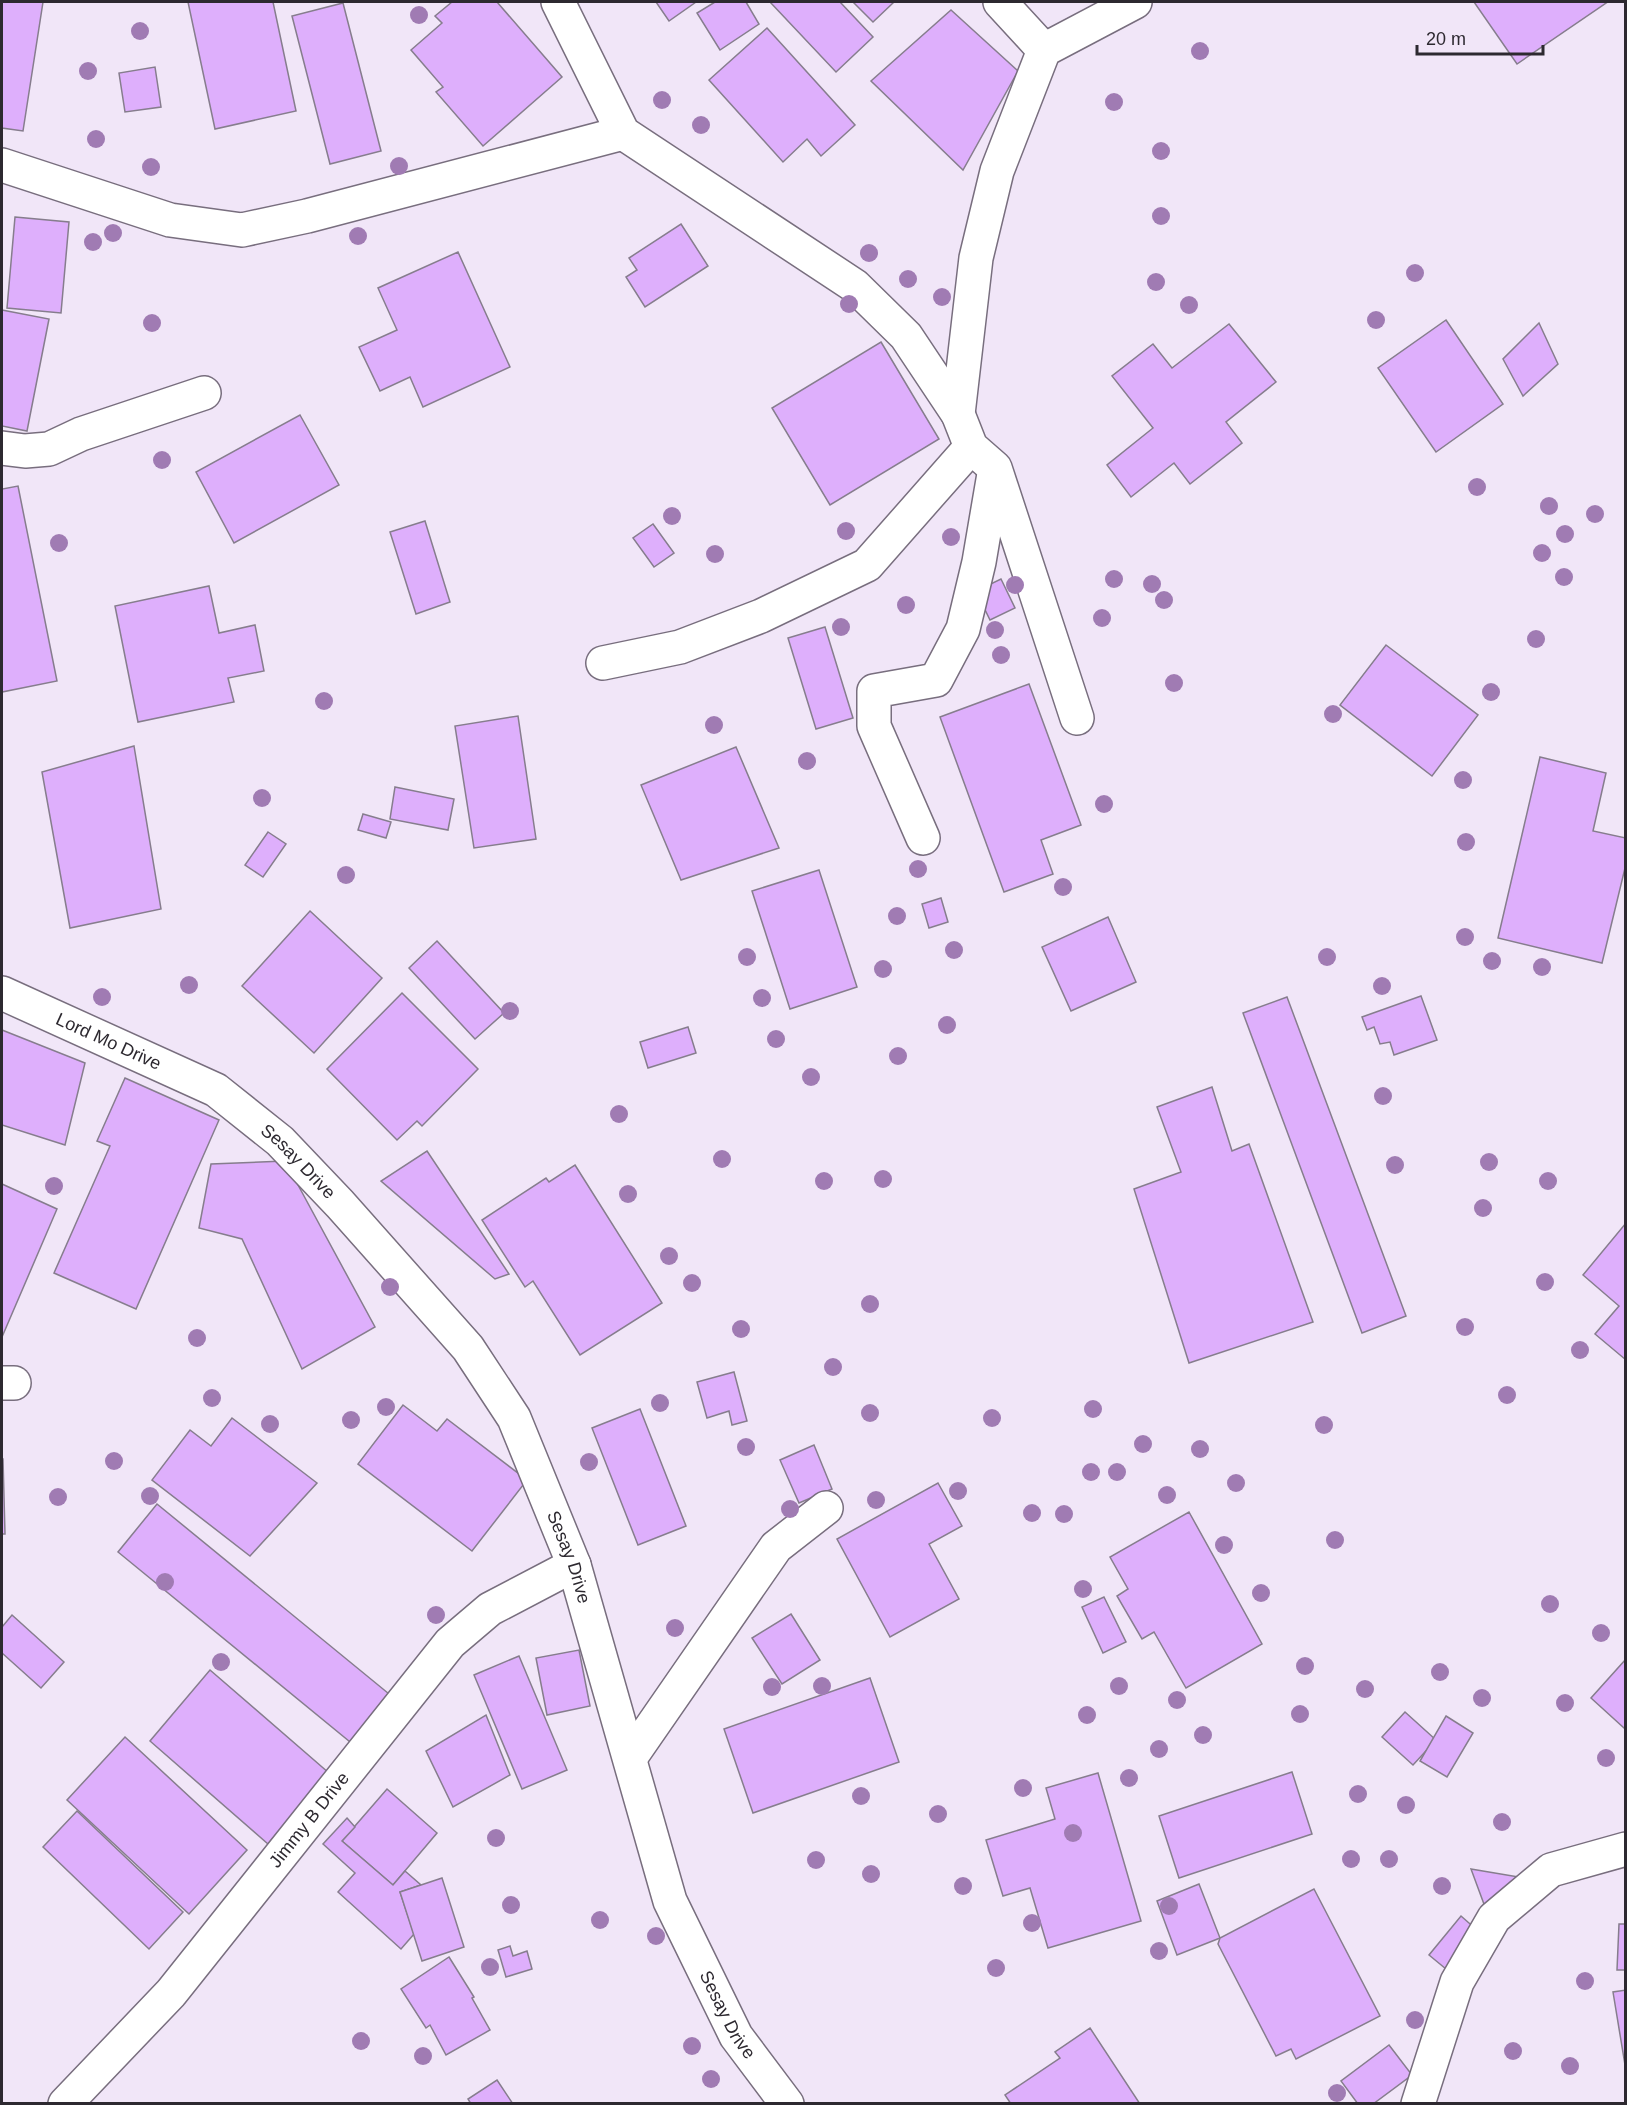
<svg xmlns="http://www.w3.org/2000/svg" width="1627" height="2105" font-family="Arial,sans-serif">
  <rect width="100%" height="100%" fill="#f1e6f8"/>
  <g fill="#deaffc" stroke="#867d8d" stroke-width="1.5">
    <polygon points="2,2 43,2 23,131 2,128"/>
    <polygon points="188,2 273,2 296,111 215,129"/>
    <polygon points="452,2 497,2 562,77 483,146 436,92 443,87 411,50 442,23 435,16"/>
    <polygon points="656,2 696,2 669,21"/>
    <polygon points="715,2 746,2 759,24 720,50 697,13"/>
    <polygon points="770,2 840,2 873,37 836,72"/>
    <polygon points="853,2 894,2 873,22"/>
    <polygon points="1474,2 1604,2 1606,3 1517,64"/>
    <polygon points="343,3 381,151 330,164 292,16"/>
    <polygon points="951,10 1018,71 963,170 871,81"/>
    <polygon points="767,28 855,125 821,156 807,139 783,162 709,80"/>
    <polygon points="155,67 161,107 125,112 119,73"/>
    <polygon points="15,217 69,222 61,313 7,308"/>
    <polygon points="681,224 708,266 645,307 626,277 637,270 629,258"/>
    <polygon points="458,252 510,367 423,407 410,377 380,391 359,347 397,330 378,288"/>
    <polygon points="2,310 49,319 27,431 2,426"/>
    <polygon points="1446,320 1503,404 1436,452 1378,368"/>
    <polygon points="1539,323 1558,364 1523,396 1503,359"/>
    <polygon points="1229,324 1276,382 1226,422 1242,443 1190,484 1174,463 1131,497 1107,465 1153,428 1112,376 1153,344 1172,368"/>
    <polygon points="881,342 939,439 830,505 772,408"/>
    <polygon points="300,415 339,485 234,543 196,472"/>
    <polygon points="18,486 57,681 2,692 2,489"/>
    <polygon points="425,521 450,602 416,614 390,532"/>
    <polygon points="653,524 674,553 654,567 633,538"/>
    <polygon points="1001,579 1015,608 990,620 976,591"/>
    <polygon points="209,586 219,633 255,625 264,671 228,678 234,702 138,722 115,606"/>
    <polygon points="825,627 853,718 816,729 788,638"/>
    <polygon points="1386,645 1478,715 1432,776 1340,705"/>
    <polygon points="1029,684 1081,825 1041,840 1053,874 1004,892 940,717"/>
    <polygon points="518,716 536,839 474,848 455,726"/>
    <polygon points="134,746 161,909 70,928 42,772"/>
    <polygon points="736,747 779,848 681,880 641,785"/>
    <polygon points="1540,757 1606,773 1593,831 1626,838 1626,864 1602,963 1498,938"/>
    <polygon points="395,787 454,799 448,830 390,819"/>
    <polygon points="363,814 391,822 386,838 358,830"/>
    <polygon points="268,832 286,844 263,877 245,865"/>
    <polygon points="819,870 857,987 790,1009 752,891"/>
    <polygon points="941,898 948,922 929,928 922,904"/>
    <polygon points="310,911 382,978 314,1053 242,986"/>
    <polygon points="1108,917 1136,982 1071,1011 1042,947"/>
    <polygon points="437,941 504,1013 475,1039 409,968"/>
    <polygon points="402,993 478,1069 422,1126 417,1121 397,1140 327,1069"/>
    <polygon points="1421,996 1437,1040 1394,1055 1390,1042 1380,1044 1374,1027 1367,1030 1362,1017"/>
    <polygon points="1287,997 1406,1316 1362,1333 1243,1013"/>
    <polygon points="688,1027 696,1053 648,1068 640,1042"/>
    <polygon points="2,1030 85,1063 65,1145 2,1125"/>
    <polygon points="125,1078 219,1120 136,1309 54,1273 110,1146 97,1141"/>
    <polygon points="1212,1087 1232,1151 1249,1144 1313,1322 1189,1363 1134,1189 1181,1172 1157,1107"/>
    <polygon points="427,1151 509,1274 495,1279 381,1181"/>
    <polygon points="285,1161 375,1327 302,1369 242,1239 199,1228 211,1164"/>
    <polygon points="575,1165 662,1303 580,1355 533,1281 525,1287 482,1220 546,1178 549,1182"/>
    <polygon points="2,1184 57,1209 2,1337"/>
    <polygon points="1626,1223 1626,1360 1595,1334 1619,1306 1583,1275"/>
    <polygon points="734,1372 747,1421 732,1425 729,1411 707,1418 697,1382"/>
    <polygon points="403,1405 437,1431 447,1419 527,1480 472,1551 358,1464"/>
    <polygon points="640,1409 686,1526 638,1545 592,1428"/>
    <polygon points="232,1418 317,1483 250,1556 152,1480 190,1430 211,1446"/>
    <polygon points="814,1445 832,1489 799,1503 780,1460"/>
    <polygon points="2,1459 3,1459 5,1534 2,1534"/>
    <polygon points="938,1483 962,1526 929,1544 959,1599 890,1637 837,1539"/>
    <polygon points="157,1504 394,1698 355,1746 118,1552"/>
    <polygon points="1189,1512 1262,1644 1186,1688 1154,1632 1142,1639 1117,1596 1128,1589 1110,1557"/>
    <polygon points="1104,1597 1126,1642 1103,1653 1082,1607"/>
    <polygon points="791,1614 820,1660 782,1684 752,1638"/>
    <polygon points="12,1615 64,1662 41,1688 2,1653 2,1627"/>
    <polygon points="579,1650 590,1706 547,1715 536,1658"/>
    <polygon points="519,1656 567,1770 522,1789 474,1675"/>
    <polygon points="1626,1659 1626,1726 1624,1728 1591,1698"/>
    <polygon points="210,1670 329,1773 268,1844 150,1741"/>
    <polygon points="870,1678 899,1762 753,1813 724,1729"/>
    <polygon points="1405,1712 1436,1740 1413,1765 1382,1737"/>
    <polygon points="486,1715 510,1775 453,1807 426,1751"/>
    <polygon points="1446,1716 1473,1733 1447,1777 1420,1761"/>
    <polygon points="125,1737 247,1850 189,1914 67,1800"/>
    <polygon points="1292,1772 1312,1834 1179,1878 1159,1816"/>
    <polygon points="1098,1773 1141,1921 1048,1948 1030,1888 1003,1896 986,1840 1055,1819 1046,1788"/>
    <polygon points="387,1789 437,1833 393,1885 342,1841"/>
    <polygon points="77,1811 183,1912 149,1949 43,1847"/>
    <polygon points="347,1818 355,1827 342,1841 393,1885 405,1871 421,1885 400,1892 414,1934 401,1949 338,1892 355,1873 323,1844"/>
    <polygon points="1471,1869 1531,1879 1488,1915"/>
    <polygon points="442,1878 464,1947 422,1961 400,1892"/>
    <polygon points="1199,1884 1220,1938 1177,1955 1157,1901"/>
    <polygon points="1314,1889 1380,2016 1296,2059 1291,2049 1276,2056 1218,1944 1220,1938"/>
    <polygon points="1461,1916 1477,1930 1446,1969 1429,1955"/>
    <polygon points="1619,1924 1626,1924 1626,1970 1617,1970"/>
    <polygon points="510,1946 513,1956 527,1951 532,1969 506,1977 498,1950"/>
    <polygon points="449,1957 474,1997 472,1998 490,2030 446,2055 430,2025 426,2028 401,1989"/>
    <polygon points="1626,1990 1626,2071 1613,1992"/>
    <polygon points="1090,2028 1140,2104 1011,2104 1005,2095 1060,2058 1055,2052"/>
    <polygon points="1389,2045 1412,2075 1373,2104 1358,2104 1341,2081"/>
    <polygon points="497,2080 513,2104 471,2104 468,2099"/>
  </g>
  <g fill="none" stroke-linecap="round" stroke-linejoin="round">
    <g stroke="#786e7e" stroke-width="36">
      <g id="minor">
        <polyline points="558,2 623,133 855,286 906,336 958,414 971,447 995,468 1077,718"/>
        <polyline points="1000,2 1044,50"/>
        <polyline points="2,165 170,220 242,230 307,216 623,133"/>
        <polyline points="958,414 976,258 997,171 1044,50 1135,2"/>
        <polyline points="2,448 25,451 49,449 81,434 204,393"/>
        <polyline points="603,663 680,647 761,616 867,565 971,447"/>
        <polyline points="923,838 874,726 874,691 936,680 963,629 979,562 994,474"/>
        <path id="s1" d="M 2,993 L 216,1090 L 280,1141 L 340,1204 L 468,1348 L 514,1418 L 574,1565 L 670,1901 L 736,2036 L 787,2104"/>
        <polyline points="2,1383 14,1383"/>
        <polyline points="630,1758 776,1547 826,1508"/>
        <path id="s2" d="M 65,2104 L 171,1993 L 450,1643 L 490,1609 L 574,1565"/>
        <polyline points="1418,2104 1457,1982 1494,1918 1551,1870 1626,1849"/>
      </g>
    </g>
    <use href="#minor" stroke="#fff" stroke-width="33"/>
  </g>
  <g fill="#a07bb3">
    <circle cx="419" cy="15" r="9"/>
    <circle cx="140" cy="31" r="9"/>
    <circle cx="1200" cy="51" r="9"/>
    <circle cx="88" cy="71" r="9"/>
    <circle cx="662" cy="100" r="9"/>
    <circle cx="1114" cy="102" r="9"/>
    <circle cx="701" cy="125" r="9"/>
    <circle cx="96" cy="139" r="9"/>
    <circle cx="1161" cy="151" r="9"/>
    <circle cx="399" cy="166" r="9"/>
    <circle cx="151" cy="167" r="9"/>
    <circle cx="1161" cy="216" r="9"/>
    <circle cx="113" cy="233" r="9"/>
    <circle cx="358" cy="236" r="9"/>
    <circle cx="93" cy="242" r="9"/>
    <circle cx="869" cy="253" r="9"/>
    <circle cx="1415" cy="273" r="9"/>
    <circle cx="908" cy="279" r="9"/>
    <circle cx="1156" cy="282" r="9"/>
    <circle cx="942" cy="297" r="9"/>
    <circle cx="849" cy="304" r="9"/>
    <circle cx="1189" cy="305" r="9"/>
    <circle cx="1376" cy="320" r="9"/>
    <circle cx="152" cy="323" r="9"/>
    <circle cx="162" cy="460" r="9"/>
    <circle cx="1477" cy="487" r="9"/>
    <circle cx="1549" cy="506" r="9"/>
    <circle cx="1595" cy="514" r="9"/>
    <circle cx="672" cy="516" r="9"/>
    <circle cx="846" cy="531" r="9"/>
    <circle cx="1565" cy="534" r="9"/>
    <circle cx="951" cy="537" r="9"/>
    <circle cx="59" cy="543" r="9"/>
    <circle cx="1542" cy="553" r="9"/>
    <circle cx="715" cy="554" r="9"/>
    <circle cx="1564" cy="577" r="9"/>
    <circle cx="1114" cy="579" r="9"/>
    <circle cx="1152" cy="584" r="9"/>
    <circle cx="1015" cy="585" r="9"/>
    <circle cx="1164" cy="600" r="9"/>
    <circle cx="906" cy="605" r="9"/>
    <circle cx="1102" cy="618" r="9"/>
    <circle cx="841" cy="627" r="9"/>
    <circle cx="995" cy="630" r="9"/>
    <circle cx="1536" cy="639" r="9"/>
    <circle cx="1001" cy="655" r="9"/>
    <circle cx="1174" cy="683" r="9"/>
    <circle cx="1491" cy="692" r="9"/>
    <circle cx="324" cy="701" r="9"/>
    <circle cx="1333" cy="714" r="9"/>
    <circle cx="714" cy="725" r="9"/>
    <circle cx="807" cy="761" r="9"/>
    <circle cx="1463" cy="780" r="9"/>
    <circle cx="262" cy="798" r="9"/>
    <circle cx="1104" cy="804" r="9"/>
    <circle cx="1466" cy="842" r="9"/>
    <circle cx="918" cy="869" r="9"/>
    <circle cx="346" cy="875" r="9"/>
    <circle cx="1063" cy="887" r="9"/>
    <circle cx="897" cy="916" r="9"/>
    <circle cx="1465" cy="937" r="9"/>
    <circle cx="954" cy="950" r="9"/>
    <circle cx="747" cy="957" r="9"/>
    <circle cx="1327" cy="957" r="9"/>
    <circle cx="1492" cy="961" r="9"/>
    <circle cx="1542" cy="967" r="9"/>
    <circle cx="883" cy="969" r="9"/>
    <circle cx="189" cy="985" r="9"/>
    <circle cx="1382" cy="986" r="9"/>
    <circle cx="102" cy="997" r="9"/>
    <circle cx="762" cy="998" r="9"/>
    <circle cx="510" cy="1011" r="9"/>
    <circle cx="947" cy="1025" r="9"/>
    <circle cx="776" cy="1039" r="9"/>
    <circle cx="898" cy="1056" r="9"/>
    <circle cx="811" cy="1077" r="9"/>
    <circle cx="1383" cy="1096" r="9"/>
    <circle cx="619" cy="1114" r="9"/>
    <circle cx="722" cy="1159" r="9"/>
    <circle cx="1489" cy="1162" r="9"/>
    <circle cx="1395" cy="1165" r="9"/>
    <circle cx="883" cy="1179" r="9"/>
    <circle cx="824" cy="1181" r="9"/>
    <circle cx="1548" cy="1181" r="9"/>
    <circle cx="54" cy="1186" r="9"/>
    <circle cx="628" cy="1194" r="9"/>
    <circle cx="1483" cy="1208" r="9"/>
    <circle cx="669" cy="1256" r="9"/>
    <circle cx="1545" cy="1282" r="9"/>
    <circle cx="692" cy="1283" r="9"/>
    <circle cx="390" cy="1287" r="9"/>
    <circle cx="870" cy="1304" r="9"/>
    <circle cx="1465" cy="1327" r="9"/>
    <circle cx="741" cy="1329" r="9"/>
    <circle cx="197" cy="1338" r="9"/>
    <circle cx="1580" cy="1350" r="9"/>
    <circle cx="833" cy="1367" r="9"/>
    <circle cx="1507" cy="1395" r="9"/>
    <circle cx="212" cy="1398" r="9"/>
    <circle cx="660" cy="1403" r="9"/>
    <circle cx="386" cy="1407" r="9"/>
    <circle cx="1093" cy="1409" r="9"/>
    <circle cx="870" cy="1413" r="9"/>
    <circle cx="992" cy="1418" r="9"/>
    <circle cx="351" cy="1420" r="9"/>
    <circle cx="270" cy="1424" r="9"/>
    <circle cx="1324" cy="1425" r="9"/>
    <circle cx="1143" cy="1444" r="9"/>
    <circle cx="746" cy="1447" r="9"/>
    <circle cx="1200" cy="1449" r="9"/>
    <circle cx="114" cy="1461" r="9"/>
    <circle cx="589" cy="1462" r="9"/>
    <circle cx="1091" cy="1472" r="9"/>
    <circle cx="1117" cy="1472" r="9"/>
    <circle cx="1236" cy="1483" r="9"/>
    <circle cx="958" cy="1491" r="9"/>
    <circle cx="1167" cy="1495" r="9"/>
    <circle cx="150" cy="1496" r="9"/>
    <circle cx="58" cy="1497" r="9"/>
    <circle cx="876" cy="1500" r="9"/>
    <circle cx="790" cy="1509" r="9"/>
    <circle cx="1032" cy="1513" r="9"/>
    <circle cx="1064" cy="1514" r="9"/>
    <circle cx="1335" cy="1540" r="9"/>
    <circle cx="1224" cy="1545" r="9"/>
    <circle cx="165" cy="1582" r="9"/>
    <circle cx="1083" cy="1589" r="9"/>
    <circle cx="1261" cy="1593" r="9"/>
    <circle cx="1550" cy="1604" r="9"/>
    <circle cx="436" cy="1615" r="9"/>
    <circle cx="675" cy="1628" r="9"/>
    <circle cx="1601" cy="1633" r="9"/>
    <circle cx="221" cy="1662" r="9"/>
    <circle cx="1305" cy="1666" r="9"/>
    <circle cx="1440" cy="1672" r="9"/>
    <circle cx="822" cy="1686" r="9"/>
    <circle cx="1119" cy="1686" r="9"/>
    <circle cx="772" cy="1687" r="9"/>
    <circle cx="1365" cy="1689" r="9"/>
    <circle cx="1482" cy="1698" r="9"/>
    <circle cx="1177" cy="1700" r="9"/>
    <circle cx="1565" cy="1703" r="9"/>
    <circle cx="1300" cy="1714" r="9"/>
    <circle cx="1087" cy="1715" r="9"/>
    <circle cx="1203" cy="1735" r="9"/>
    <circle cx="1159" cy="1749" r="9"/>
    <circle cx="1606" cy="1758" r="9"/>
    <circle cx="1129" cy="1778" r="9"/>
    <circle cx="1023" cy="1788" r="9"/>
    <circle cx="1358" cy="1794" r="9"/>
    <circle cx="861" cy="1796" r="9"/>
    <circle cx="1406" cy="1805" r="9"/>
    <circle cx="938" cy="1814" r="9"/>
    <circle cx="1502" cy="1822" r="9"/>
    <circle cx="1073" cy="1833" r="9"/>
    <circle cx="496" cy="1838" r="9"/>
    <circle cx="1351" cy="1859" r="9"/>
    <circle cx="1389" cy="1859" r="9"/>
    <circle cx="816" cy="1860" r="9"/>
    <circle cx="871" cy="1874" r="9"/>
    <circle cx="963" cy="1886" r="9"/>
    <circle cx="1442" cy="1886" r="9"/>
    <circle cx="511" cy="1905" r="9"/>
    <circle cx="1169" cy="1906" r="9"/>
    <circle cx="600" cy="1920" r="9"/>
    <circle cx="1032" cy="1923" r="9"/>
    <circle cx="656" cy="1936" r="9"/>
    <circle cx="1159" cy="1951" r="9"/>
    <circle cx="490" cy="1967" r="9"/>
    <circle cx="996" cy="1968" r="9"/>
    <circle cx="1585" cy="1981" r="9"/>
    <circle cx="1415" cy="2020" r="9"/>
    <circle cx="361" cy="2041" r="9"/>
    <circle cx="692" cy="2046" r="9"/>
    <circle cx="1513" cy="2051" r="9"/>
    <circle cx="423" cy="2056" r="9"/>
    <circle cx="1570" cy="2066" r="9"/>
    <circle cx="711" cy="2079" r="9"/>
    <circle cx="1337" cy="2093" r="9"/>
  </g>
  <g text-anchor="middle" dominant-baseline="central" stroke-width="5" stroke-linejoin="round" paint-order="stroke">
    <g font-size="18" fill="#2d2930" stroke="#f1e6f8">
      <text stroke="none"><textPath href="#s1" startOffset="117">Lord Mo Drive</textPath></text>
      <text stroke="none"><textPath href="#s1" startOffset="344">Sesay Drive</textPath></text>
      <text stroke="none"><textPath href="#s1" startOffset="830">Sesay Drive</textPath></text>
      <text stroke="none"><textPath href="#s2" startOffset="375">Jimmy B Drive</textPath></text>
      <text stroke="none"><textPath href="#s1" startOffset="1316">Sesay Drive</textPath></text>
    </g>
  </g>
  <rect width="1627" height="2105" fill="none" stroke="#2d2930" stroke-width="6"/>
  <path d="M1417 45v9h126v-9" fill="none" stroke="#2d2930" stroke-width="3"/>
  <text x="1426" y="45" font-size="18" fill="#2d2930" stroke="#f1e6f8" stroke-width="4.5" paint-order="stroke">20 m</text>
</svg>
